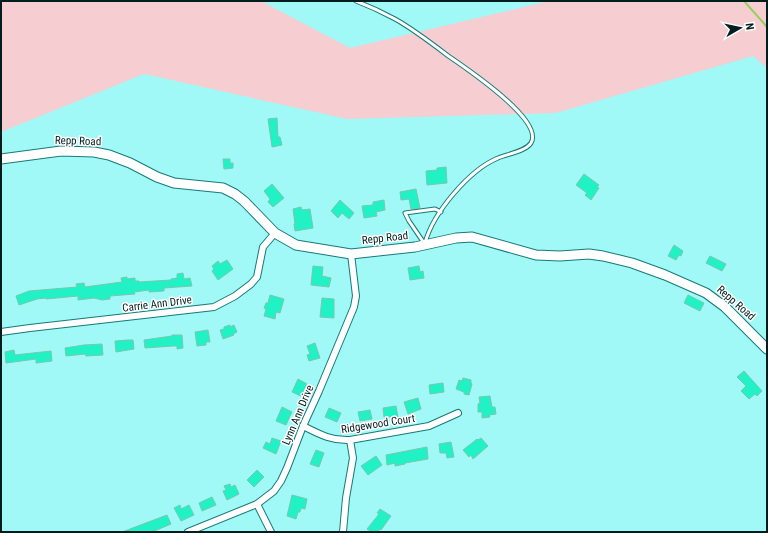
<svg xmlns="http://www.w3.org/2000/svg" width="768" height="533" font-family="'Roboto Condensed',sans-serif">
  <rect width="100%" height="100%" fill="#a0f9f6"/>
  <polygon fill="#f6cdd0" points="1,1 261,1 350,48 549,1 767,1 767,68 753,56 556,113 347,119 144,74 1,132"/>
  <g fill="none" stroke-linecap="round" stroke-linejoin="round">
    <polyline stroke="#92d15e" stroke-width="2" points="744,1 767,27"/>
  </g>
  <g fill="#20f2c5" stroke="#79c7b0">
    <polygon points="277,118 278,137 280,137 282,145 272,147 268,119"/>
    <polygon points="223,159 230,159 230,163 233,163 233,168 224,169"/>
    <polygon points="446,167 447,183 427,185 426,171 437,170 437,168"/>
    <polygon points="584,174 599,185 597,187 599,188 591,200 585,195 587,193 576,185"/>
    <polygon points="272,184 284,198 273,207 268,202 270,199 264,191"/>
    <polygon points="416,189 420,208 411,209 409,199 401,200 400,192"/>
    <polygon points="340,200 354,213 349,219 342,213 338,218 331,211"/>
    <polygon points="384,200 385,210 376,212 377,216 364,218 362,206 373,205 373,202"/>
    <polygon points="301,207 302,210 310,209 313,228 295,231 294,224 295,224 293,209"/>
    <polygon points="674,245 683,251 681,256 679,255 676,260 668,256"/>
    <polygon points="710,256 726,264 722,271 706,263"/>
    <polygon points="227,260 233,269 218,280 212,271 214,269 212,266 218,261 220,264"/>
    <polygon points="313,266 323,267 322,276 331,278 329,287 311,285"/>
    <polygon points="419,266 420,272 423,271 424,278 410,280 408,268"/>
    <polygon points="183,273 184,279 190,278 192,286 164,288 164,291 149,292 149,290 134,292 135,294 110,296 110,299 102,300 94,298 78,300 78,296 46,299 46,298 37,299 19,305 16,296 29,291 77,287 76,284 84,283 85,287 122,282 121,278 127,277 127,279 135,278 135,281 139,281 139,282 171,280 171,279 177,278 177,274"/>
    <polygon points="270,295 284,299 280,313 276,312 275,319 264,316 266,309 264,308 266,303 268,303"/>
    <polygon points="688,295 704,303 700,311 684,303"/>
    <polygon points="322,298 334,299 334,318 320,317"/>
    <polygon points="230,325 230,327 234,325 237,332 233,334 234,335 223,339 220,330 224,329 224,327"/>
    <polygon points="208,330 210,342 206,342 206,345 197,346 195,332"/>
    <polygon points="172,335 182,335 183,348 177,349 177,346 173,346 145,348 144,340 172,336"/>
    <polygon points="128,340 133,340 134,349 116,352 115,341"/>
    <polygon points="315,343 320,358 309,361 307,355 310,354 307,346"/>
    <polygon points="102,344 103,355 86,356 85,354 66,356 65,348 84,345"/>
    <polygon points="14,350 15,355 51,351 52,361 36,363 36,359 6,363 5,352"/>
    <polygon points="744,371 762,391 757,396 755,394 749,399 741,391 746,386 737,377"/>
    <polygon points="463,378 471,380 471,383 472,384 469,395 464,394 464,392 456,389 459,380 462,381"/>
    <polygon points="298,379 307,384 301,396 292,392"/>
    <polygon points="443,383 444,392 430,394 429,385"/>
    <polygon points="490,396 492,407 495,407 496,414 489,415 490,417 482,418 482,412 478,412 478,404 480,403 479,397"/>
    <polygon points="418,398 421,409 408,414 404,402"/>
    <polygon points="396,406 398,417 384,417 383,408"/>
    <polygon points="282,407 292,412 286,425 276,421"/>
    <polygon points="329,408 341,413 337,422 325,417"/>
    <polygon points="370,410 372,419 360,421 358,412"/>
    <polygon points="272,438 281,441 276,454 263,448 266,442 270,444"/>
    <polygon points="481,438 488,446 473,459 471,455 469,457 463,450 477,439 478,440"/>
    <polygon points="451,442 454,457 447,458 446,453 440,453 439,444"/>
    <polygon points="427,447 428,459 405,463 405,464 395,466 395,463 387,465 386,455"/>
    <polygon points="316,450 324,453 319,467 310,464"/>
    <polygon points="376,456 382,465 368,475 361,466"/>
    <polygon points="257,470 264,477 254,487 247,480"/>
    <polygon points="230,484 231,487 235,485 239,494 227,500 223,491 226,490 224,486"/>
    <polygon points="292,495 307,499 305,509 301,508 300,512 298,512 296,519 287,516"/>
    <polygon points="212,497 216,505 202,511 199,503"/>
    <polygon points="180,505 181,509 189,505 194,515 181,521 174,508"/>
    <polygon points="380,509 391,516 381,530 380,529 378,532 372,532 367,529 379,514 377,513"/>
    <polygon points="167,515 171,524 152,532 122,532"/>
  </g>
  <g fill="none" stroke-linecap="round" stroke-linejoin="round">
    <g stroke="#167a78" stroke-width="5">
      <g id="lane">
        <path d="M 356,1 C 369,6 382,12 395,19 C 413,29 430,42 447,55 C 464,67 545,120 531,143 C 525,152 507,154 498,158 C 469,170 433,213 425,243"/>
        <polyline points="424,243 409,221 405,213 435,209 441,212"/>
      </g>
    </g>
    <g stroke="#167a78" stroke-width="8">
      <g id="street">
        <polyline points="1,332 30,328 214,307 235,296 251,284 257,277 263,247 275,233"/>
        <path d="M 303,426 C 319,434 331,441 350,440 L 429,426 L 458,413"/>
        <polyline points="257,504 271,532"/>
        <polyline points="188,532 257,504 274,491 281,481 287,468 303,426 319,391 354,307 356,296 351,254"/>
        <polyline points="343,532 346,498 353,458 350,440"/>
      </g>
    </g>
    <g stroke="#167a78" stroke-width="11">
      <polyline id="secondary" points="1,159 61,151 94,152 109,155 130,163 157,177 174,183 223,188 235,194 244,201 275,233 296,245 351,254 415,247 456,238 472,237 536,255 560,256 589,254 603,256 632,263 665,275 706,293 725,307 767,349"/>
    </g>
    <use href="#lane" stroke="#fff" stroke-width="3"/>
    <use href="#street" stroke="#fff" stroke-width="6"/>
    <use href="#secondary" stroke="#fff" stroke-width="9"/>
  </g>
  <g text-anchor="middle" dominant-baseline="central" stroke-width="3" stroke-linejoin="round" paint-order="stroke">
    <g font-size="11" fill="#021d1d" stroke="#fff">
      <text transform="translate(78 141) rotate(2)">Repp Road</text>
      <text transform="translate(385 238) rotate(-6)">Repp Road</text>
      <text transform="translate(736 303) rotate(41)">Repp Road</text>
      <text transform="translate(157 304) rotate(-7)">Carrie Ann Drive</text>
      <text transform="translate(298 415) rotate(-67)">Lynn Ann Drive</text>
      <text transform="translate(378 424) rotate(-9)">Ridgewood Court</text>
    </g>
  </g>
  <rect width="768" height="533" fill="none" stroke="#021d1d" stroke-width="4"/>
  <g transform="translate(740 28) rotate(81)" stroke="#ffffff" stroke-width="3" paint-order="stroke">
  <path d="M0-3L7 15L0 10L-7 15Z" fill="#021d1d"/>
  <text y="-6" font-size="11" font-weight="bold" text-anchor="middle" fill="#021d1d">N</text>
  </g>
</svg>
